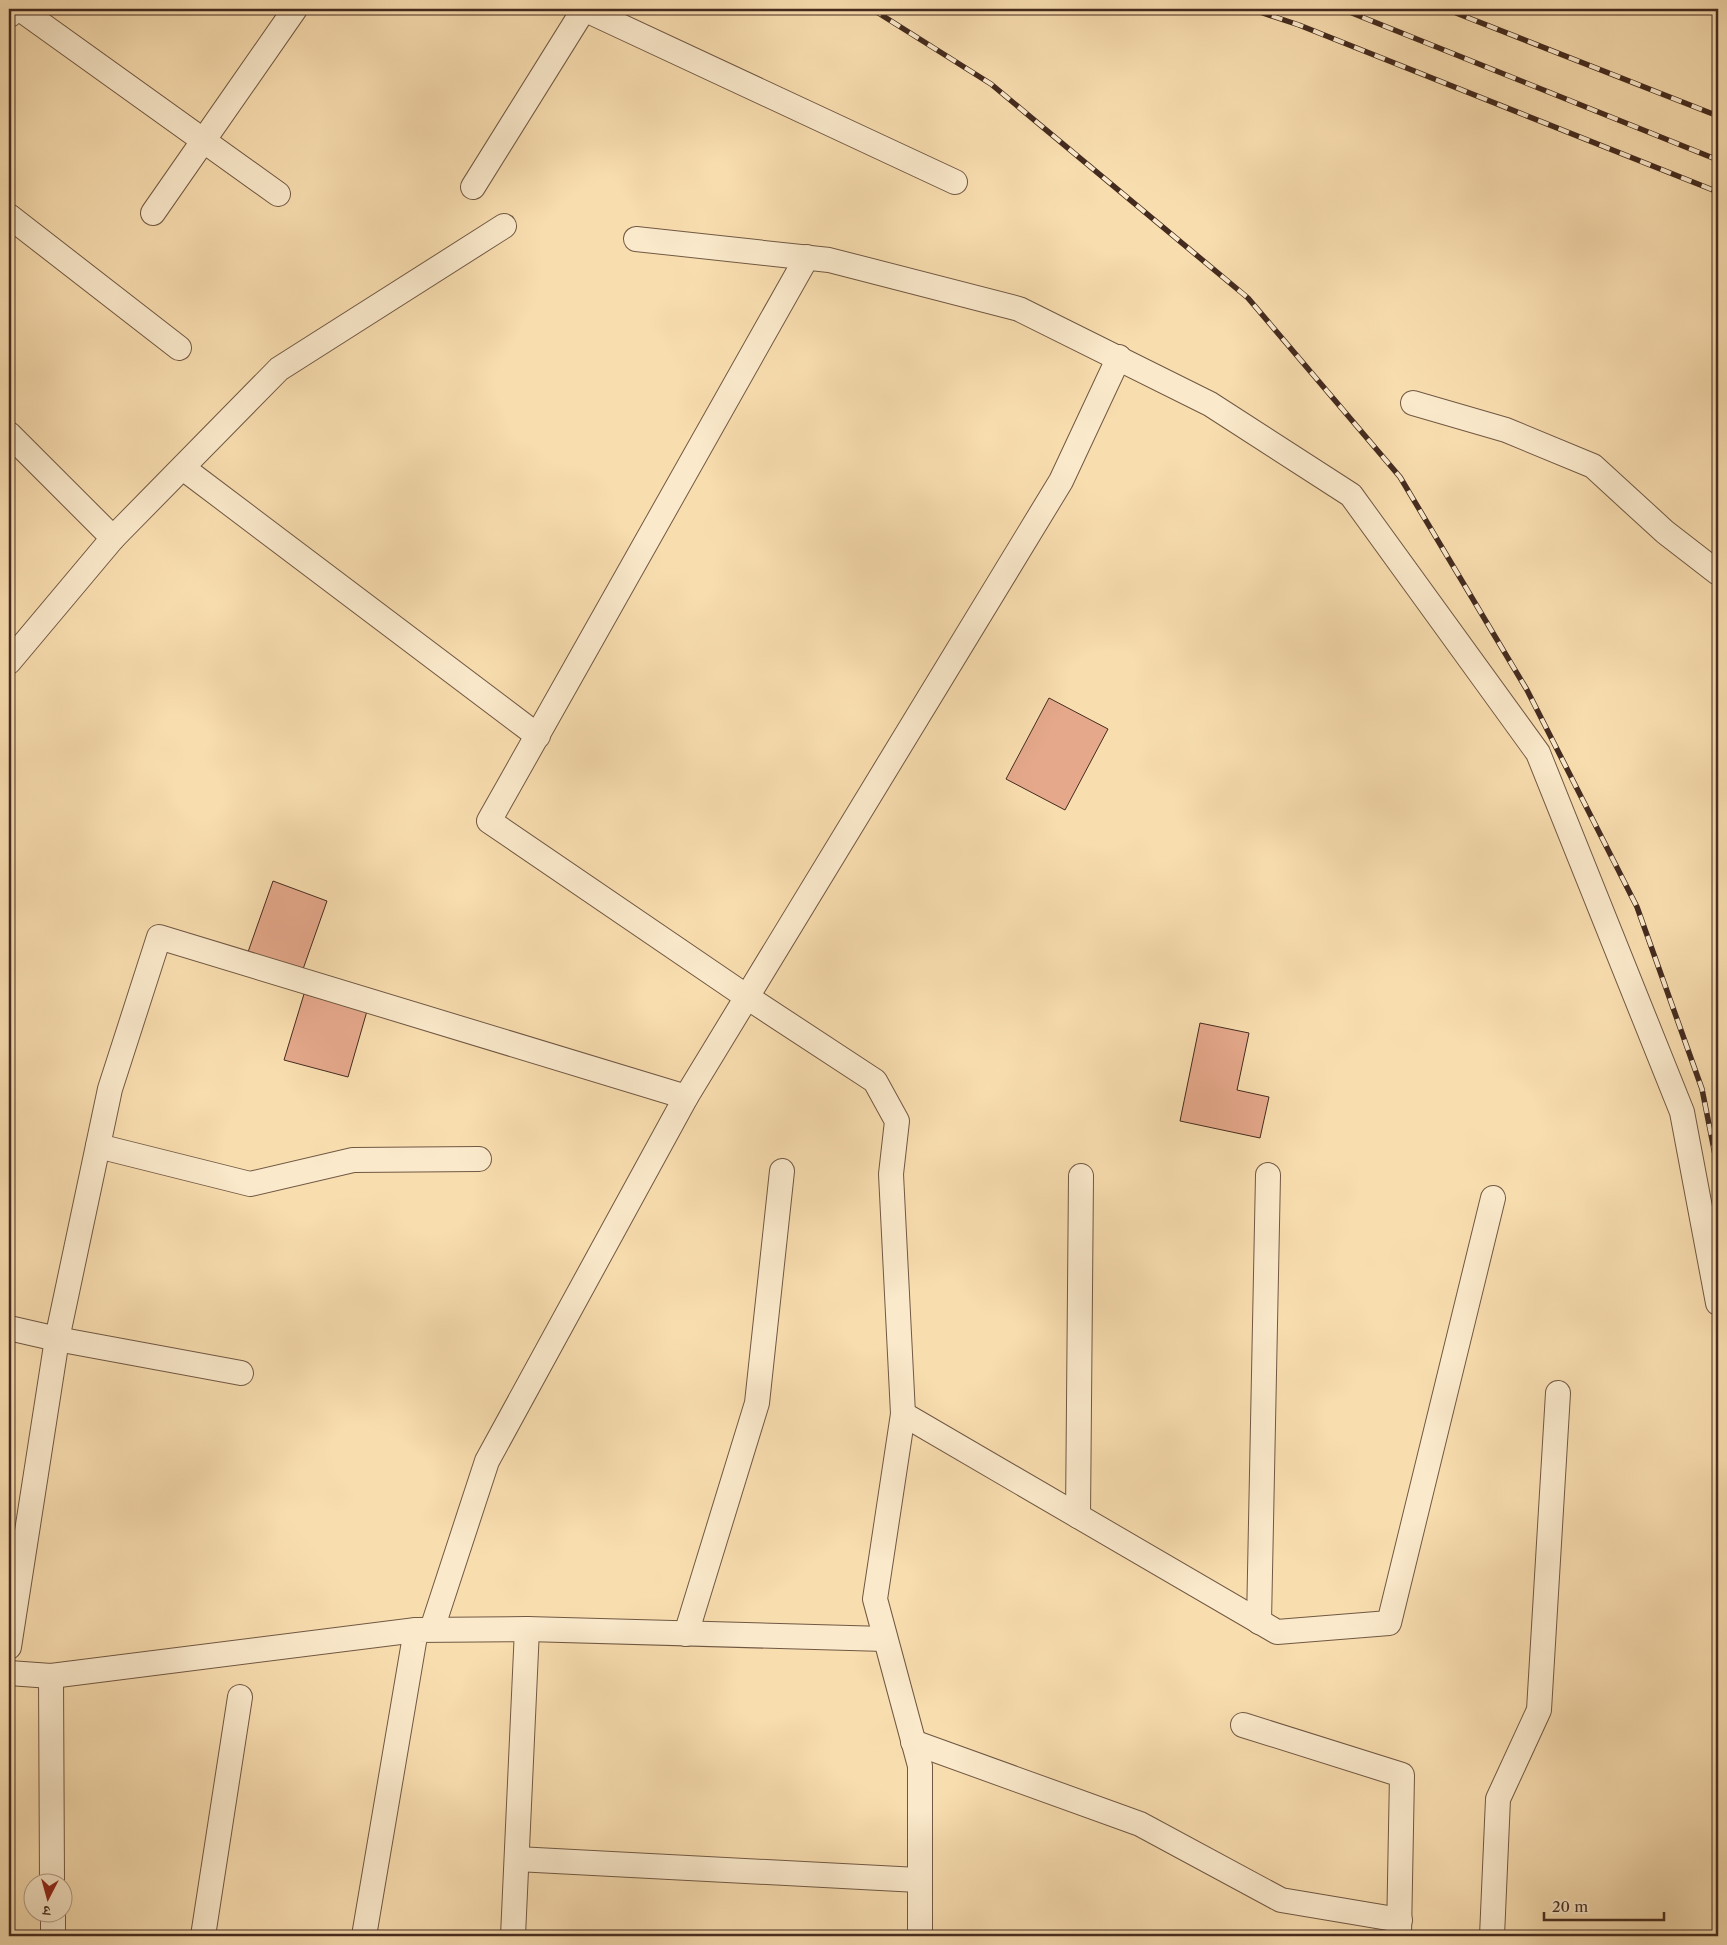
<svg xmlns="http://www.w3.org/2000/svg" width="1727" height="1945" font-family="'Libre Caslon Text','Noto Serif Devanagari',serif">
  <rect width="100%" height="100%" fill="#f8ddaf"/>
  <filter id="stains"><feTurbulence type="fractalNoise" baseFrequency=".004" numOctaves="4"/><feColorMatrix values="0 0 0 0 .2 0 0 0 0 .09 0 0 0 0 .02 0 0 0 .5 -.17"/></filter>
  <radialGradient id="worn" r=".72"><stop offset=".6" stop-color="#630" stop-opacity="0"/><stop offset="1" stop-color="#630" stop-opacity=".3"/></radialGradient>
  <g fill="#e5a88b" stroke="#442b1f">
    <polygon points="1049,698 1108,729 1065,810 1006,779"/>
    <polygon points="273,881 327,901 302,972 248,952"/>
    <polygon points="304,994 367,1011 348,1077 284,1060"/>
    <polygon points="1200,1023 1249,1033 1237,1090 1269,1097 1260,1138 1180,1121"/>
  </g>
  <g fill="none" stroke-linecap="round" stroke-linejoin="round">
    <g stroke="#715843" stroke-width="26">
      <g id="lane">
        <polyline points="20,9 278,194"/>
        <polyline points="584,9 955,182"/>
        <polyline points="473,187 584,9"/>
        <polyline points="153,213 295,9"/>
        <polyline points="9,216 179,348"/>
        <polyline points="636,239 829,260 1019,309 1210,404 1351,495 1538,753 1682,1112 1718,1303"/>
        <polyline points="807,257 489,821 747,997 875,1081 897,1121 891,1174 903,1414 875,1599 920,1766 920,1936"/>
        <polyline points="1413,403 1506,430 1593,466 1665,532 1718,573"/>
        <polyline points="9,434 113,538"/>
        <polyline points="183,468 538,736"/>
        <polyline points="9,662 113,538 279,369 504,226"/>
        <polyline points="98,1146 250,1184 353,1160 479,1159"/>
        <polyline points="9,1328 57,1339 241,1373"/>
        <polyline points="903,1414 1277,1632 1389,1623 1493,1198"/>
        <polyline points="1078,1516 1081,1176"/>
        <polyline points="1259,1622 1268,1175"/>
        <polyline points="432,1629 487,1461 686,1097 1061,481 1119,357"/>
        <polyline points="686,1634 757,1403 782,1171"/>
        <polyline points="9,1647 57,1339 110,1089 159,937 686,1097"/>
        <polyline points="9,1673 51,1676 416,1630"/>
        <polyline points="51,1676 52,1882"/>
        <polyline points="1243,1725 1402,1775 1399,1935"/>
        <polyline points="913,1742 1140,1824 1281,1900 1400,1920"/>
        <polyline points="517,1859 918,1880"/>
        <polyline points="53,1912 53,1936"/>
        <polyline points="203,1936 240,1697"/>
        <polyline points="364,1936 416,1630 527,1629 885,1639"/>
        <polyline points="513,1936 527,1629"/>
        <polyline points="1492,1936 1498,1799 1539,1710 1558,1393"/>
      </g>
    </g>
    <g stroke="#715843" stroke-width="30">
      <polyline id="street" points="9,13 13,9"/>
    </g>
    <use href="#lane" stroke="#fae9cb" stroke-width="24"/>
    <use href="#street" stroke="#fae9cb" stroke-width="28"/>
    <g stroke="#442b1f" stroke-width="5.5">
      <g id="rail">
        <polyline points="872,9 991,84 1248,298 1400,477 1527,690 1637,907 1702,1089 1718,1170"/>
        <polyline points="1251,9 1299,25 1718,192"/>
        <polyline points="1342,9 1718,160"/>
        <polyline points="1446,9 1718,116"/>
      </g>
    </g>
    <use href="#rail" stroke="#fae9cb" stroke-width="4" stroke-dasharray="11" stroke-linecap="butt"/>
  </g>
  <rect width="1727" height="1945" fill="none" stroke="#f8ddaf" stroke-width="30"/>
  <rect x="10" y="10" width="1707" height="1925" fill="none" stroke="#442b1f" stroke-width="2.5"/>
  <rect x="15" y="15" width="1697" height="1915" fill="none" stroke="#442b1f"/>
  <g transform="translate(48 1898) rotate(186)"><circle r="24" fill="#fae9cb" stroke="#b19d86"/>
  <path d="M0-4L9 19L0 12L-9 19Z" fill="#8f2418"/>
  <text y="-8" font-size="14" font-weight="bold" text-anchor="middle" fill="#442b1f">उ</text>
  </g>
  <path d="M1544 1912v8h120v-8" fill="none" stroke="#442b1f" stroke-width="2.5"/>
  <text x="1552" y="1912" font-size="15" fill="#442b1f" stroke="#fae9cb" stroke-width="4" paint-order="stroke">20 m</text>
  <rect width="100%" height="100%" filter="url(#stains)"/>
  <rect width="100%" height="100%" fill="url(#worn)"/>
</svg>
